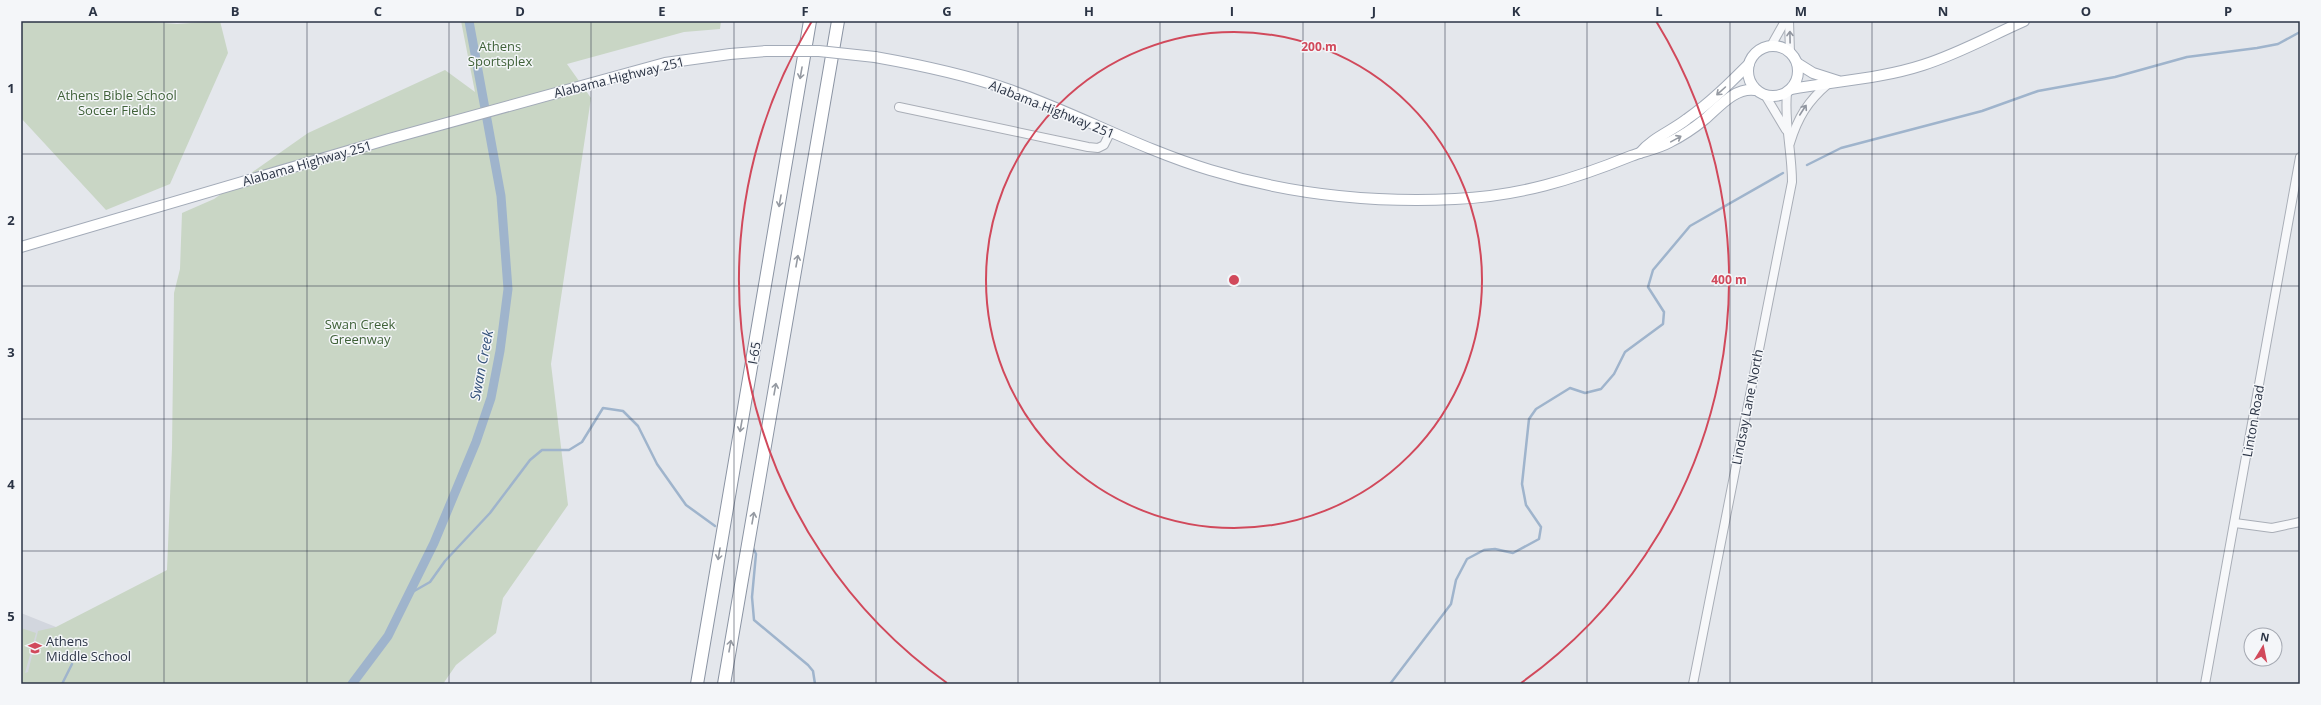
<svg xmlns="http://www.w3.org/2000/svg" width="2321" height="705" font-family="'Open Sans',sans-serif">
  <rect width="100%" height="100%" fill="#e4e7ec"/>
  <polygon fill="#d2d6de" points="21,613 56,627 21,684"/>
  <g fill="#c9d6c5">
    <polygon points="21,21 134,21 177,24 220,21 228,53 170,184 106,210 21,118"/>
    <polygon points="461,21 721,21 720,29 684,32 567,64 591,98 551,364 568,505 503,598 496,633 456,665 443,684 21,684 21,628 36,633 25,673 28,672 38,631 56,627 167,570 172,448 174,293 180,269 182,213 214,199 308,133 445,70 475,92"/>
  </g>
  <g fill="none" stroke-linecap="round" stroke-linejoin="round">
    <g stroke="#9fb4cc" stroke-width="2.5">
      <polyline points="1807,165 1841,148 1982,111 2038,91 2115,77 2187,57 2257,48 2278,44 2300,32"/>
      <polyline points="752,546 756,554 752,597 754,620 808,665 813,671 815,684"/>
      <polyline points="409,594 430,582 445,561 490,513 530,460 542,450 569,450 582,442 603,408 623,411 638,426 657,464 686,505 715,526"/>
      <polyline points="62,684 72,664"/>
      <polyline points="1390,684 1451,604 1456,580 1467,559 1484,550 1495,549 1513,553 1539,539 1541,527 1526,505 1522,484 1529,419 1536,409 1570,388 1585,393 1601,389 1614,374 1625,352 1663,324 1664,312 1648,287 1653,270 1690,226 1783,173"/>
    </g>
    <polyline stroke="#9fb4cc" stroke-width="9" points="352,684 388,636 434,543 476,442 491,398 500,351 508,289 501,196 469,21"/>
    <g stroke="#a9aeb7" stroke-width="10">
      <g id="minor">
        <polyline points="1789,21 1790,53"/>
        <polyline points="1771,46 1785,21"/>
        <polyline points="1765,95 1786,130"/>
        <polyline points="899,107 1088,147 1098,148 1104,145 1110,133"/>
        <path d="M 1790,143 C 1798,117 1808,101 1828,84"/>
        <polyline points="2235,523 2272,528 2300,522"/>
        <path d="M 1693,684 L 1792,182 C 1792,151 1784,123 1787,93"/>
        <polyline points="2205,684 2300,157"/>
      </g>
    </g>
    <g stroke="#a3abb8" stroke-width="12">
      <g id="major">
        <circle cx="1773" cy="71" r="25"/>
        <path d="M 875,57 C 920,65 964,74 1007,89 C 1076,113 1140,149 1210,170 C 1289,194 1372,203 1455,199 C 1519,196 1572,180 1631,156 C 1644,151 1657,149 1670,142 C 1682,136 1694,128 1705,119 C 1719,107 1735,87 1755,90"/>
        <polyline points="1797,63 1813,73 1838,81"/>
        <path d="M 1791,89 C 1835,81 1880,79 1923,65 C 1958,54 1990,36 2024,21"/>
        <path d="M 1640,153 C 1652,138 1672,131 1687,119 C 1710,103 1729,84 1749,64"/>
        <polyline points="21,247 389,139 665,63 730,54 766,51"/>
      </g>
    </g>
    <g stroke="#8b94a3" stroke-width="14">
      <g id="highway">
        <polyline points="697,684 810,21"/>
        <polyline points="724,684 838,21"/>
      </g>
    </g>
    <use href="#minor" stroke="#f7f8fa" stroke-width="8"/>
    <use href="#major" stroke="#fff" stroke-width="10"/>
    <use href="#highway" stroke="#fff" stroke-width="12"/>
    <g stroke="#a3abb8" stroke-width="12" stroke-linecap="butt">
      <polyline id="major-bridge" points="766,51 819,51 875,57"/>
    </g>
    <use href="#major-bridge" stroke="#fff" stroke-width="10"/>
  </g>
  <defs><path id="oneway-shaft" d="M-6 0H5M1.5-3L5.5 0L1.5 3" fill="none" stroke-width="1.6" stroke-linecap="round" stroke-linejoin="round"/></defs>
  <g stroke="#9196a0">
    <use href="#oneway-shaft" transform="translate(1790 37) rotate(-91)"/>
    <use href="#oneway-shaft" transform="translate(1803 110) rotate(-57)"/>
  </g>
  <g stroke="#959aa2">
    <use href="#oneway-shaft" transform="translate(801 73) rotate(100)"/>
    <use href="#oneway-shaft" transform="translate(1721 91) rotate(138)"/>
    <use href="#oneway-shaft" transform="translate(1676 139) rotate(-29)"/>
    <use href="#oneway-shaft" transform="translate(780 201) rotate(100)"/>
    <use href="#oneway-shaft" transform="translate(797 261) rotate(-80)"/>
    <use href="#oneway-shaft" transform="translate(775 389) rotate(-80)"/>
    <use href="#oneway-shaft" transform="translate(741 426) rotate(100)"/>
    <use href="#oneway-shaft" transform="translate(753 518) rotate(-80)"/>
    <use href="#oneway-shaft" transform="translate(719 554) rotate(100)"/>
    <use href="#oneway-shaft" transform="translate(730 646) rotate(-80)"/>
  </g>
  <path fill="none" stroke="#2b3445" stroke-width="1" stroke-opacity="0.55" d="M 164,21 L 164,684M 307,21 L 307,684M 449,21 L 449,684M 591,21 L 591,684M 734,21 L 734,684M 876,21 L 876,684M 1018,21 L 1018,684M 1160,21 L 1160,684M 1303,21 L 1303,684M 1445,21 L 1445,684M 1587,21 L 1587,684M 1730,21 L 1730,684M 1872,21 L 1872,684M 2014,21 L 2014,684M 2157,21 L 2157,684M 21,154 L 2300,154M 21,286 L 2300,286M 21,419 L 2300,419M 21,551 L 2300,551"/>
  <g fill="none" stroke="#d1495b" stroke-width="2">
    <circle cx="1234" cy="280" r="248"/>
    <path d="M947 683A495 495 0 0 1 812 21M1656 21A495 495 0 0 1 1521 683"/>
  </g>
  <defs>
    <g id="school-bare" transform="scale(1.08)"><path d="M0-5L7-2L0 1L-7-2ZM-4 1L0 2.5L4 1V4Q0 6-4 4Z" fill="#d1495b" stroke="#f4f6f9" stroke-width="2.5" paint-order="stroke"/></g>
  </defs>
  <g fill-rule="evenodd">
    <use href="#school-bare" x="35" y="648"/>
  </g>
  <g text-anchor="middle" dominant-baseline="central" stroke-width="3" stroke-linejoin="round" paint-order="stroke">
    <g font-size="13" fill="#3f6138" stroke="#f4f6f9">
      <text x="500" y="46">Athens<tspan x="500" dy="15">Sportsplex</tspan></text>
      <text x="117" y="95">Athens Bible School<tspan x="117" dy="15">Soccer Fields</tspan></text>
      <text x="360" y="324">Swan Creek<tspan x="360" dy="15">Greenway</tspan></text>
    </g>
    <g font-size="13" fill="#2b3445" stroke="#f4f6f9">
      <text transform="translate(619 77) rotate(-14)">Alabama Highway 251</text>
      <text transform="translate(1052 109) rotate(22)">Alabama Highway 251</text>
      <text transform="translate(307 163) rotate(-16)">Alabama Highway 251</text>
      <text transform="translate(754 353) rotate(-80)">I-65</text>
      <text transform="translate(1747 407) rotate(-79)">Lindsay Lane North</text>
      <text transform="translate(2253 421) rotate(-80)">Linton Road</text>
    </g>
    <g font-size="13" fill="#2b3445" stroke="#f4f6f9" text-anchor="start">
      <text x="46" y="641">Athens<tspan x="46" dy="15">Middle School</tspan></text>
    </g>
    <g font-size="14" font-style="italic" fill="#34527a" stroke="#f4f6f9">
      <text transform="translate(481 365) rotate(-79)">Swan Creek</text>
    </g>
  </g>
  <circle cx="1234" cy="280" r="6" fill="#d1495b" stroke="#f4f6f9" stroke-width="2"/>
  <g font-size="12" text-anchor="middle" font-weight="bold" fill="#d1495b" stroke="#f4f6f9" stroke-width="3" stroke-linejoin="round" paint-order="stroke">
    <text x="1319" y="51">200 m</text>
    <text x="1729" y="284">400 m</text>
  </g>
  <rect width="2321" height="705" fill="none" stroke="#f4f6f9" stroke-width="44"/>
  <g transform="translate(2263 647) rotate(10)"><circle r="19" fill="#f4f6f9" stroke="#a4a8b1"/>
  <path d="M0-3L7 15L0 10L-7 15Z" fill="#d1495b"/>
  <text y="-6" font-size="11" font-weight="bold" text-anchor="middle" fill="#2b3445">N</text>
  </g>
  <rect x="22" y="22" width="2277" height="661" fill="none" stroke="#2b3445" stroke-width="1.5"/>
  <g font-size="13" text-anchor="middle" font-weight="bold" fill="#2b3445">
    <text x="93" y="16">A</text>
    <text x="235" y="16">B</text>
    <text x="378" y="16">C</text>
    <text x="520" y="16">D</text>
    <text x="662" y="16">E</text>
    <text x="805" y="16">F</text>
    <text x="947" y="16">G</text>
    <text x="1089" y="16">H</text>
    <text x="1232" y="16">I</text>
    <text x="1374" y="16">J</text>
    <text x="1516" y="16">K</text>
    <text x="1659" y="16">L</text>
    <text x="1801" y="16">M</text>
    <text x="1943" y="16">N</text>
    <text x="2086" y="16">O</text>
    <text x="2228" y="16">P</text>
    <text x="11" y="93">1</text>
    <text x="11" y="225">2</text>
    <text x="11" y="357">3</text>
    <text x="11" y="489">4</text>
    <text x="11" y="621">5</text>
  </g>
</svg>
